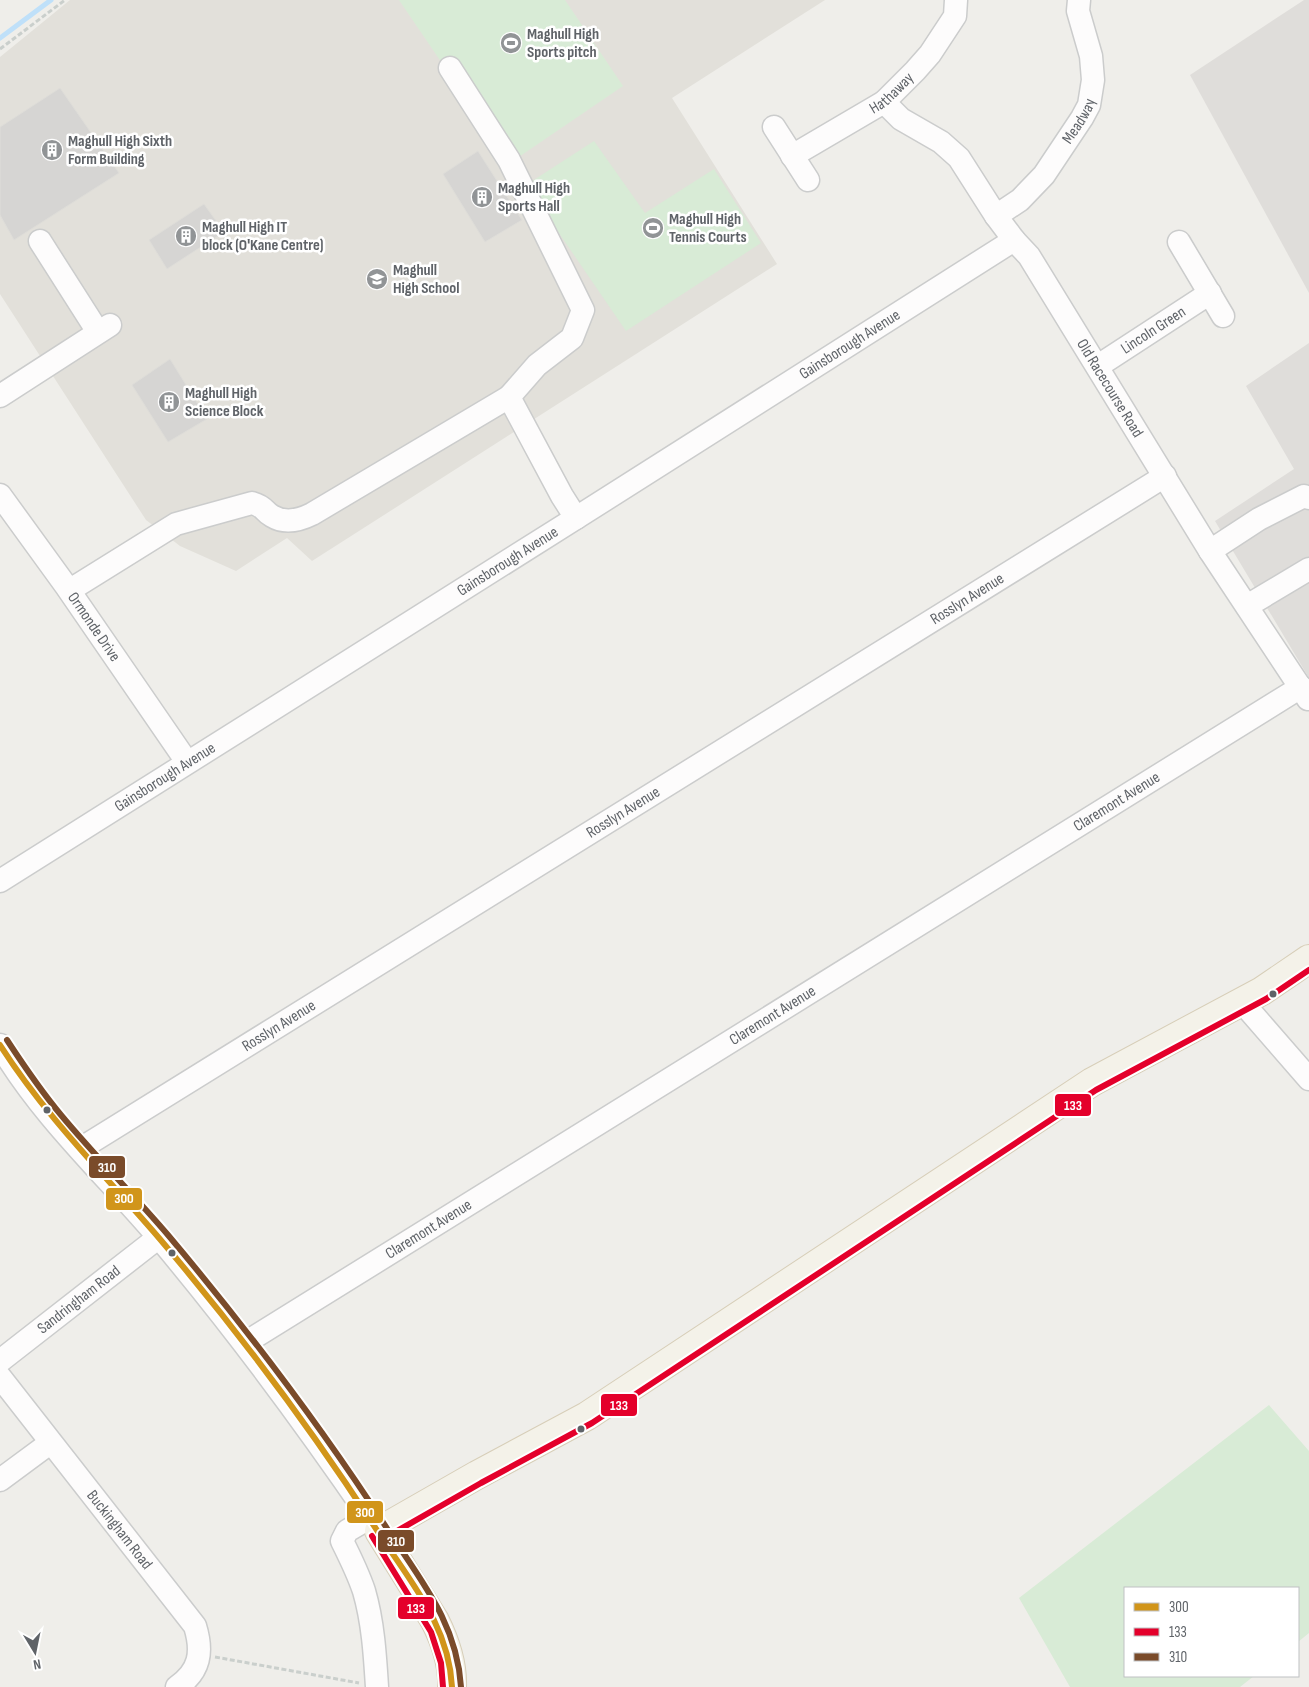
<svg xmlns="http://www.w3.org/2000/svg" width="1309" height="1687" font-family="'Sofia Sans Condensed',sans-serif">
  <rect width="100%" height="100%" fill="#efeeea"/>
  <g fill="#dfddda">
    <polygon points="1304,0 1309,0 1309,293 1190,75"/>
    <polygon points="1309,343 1309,678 1215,521 1294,469 1246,386"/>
  </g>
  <polygon fill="#e2e0da" points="70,0 825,0 672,98 777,264 312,561 287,538 236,571 180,546 146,520 0,294 0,57"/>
  <g fill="#d8ebd6">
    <polygon points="399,0 565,0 623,86 510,163"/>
    <polygon points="594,141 645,213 714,169 761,243 626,331 526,185"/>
    <polygon points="1269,1405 1309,1451 1309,1633 1298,1642 1298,1588 1125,1588 1125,1676 1254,1676 1240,1687 1070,1687 1019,1598"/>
  </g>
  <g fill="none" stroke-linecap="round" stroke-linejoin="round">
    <polyline stroke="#bfe0f9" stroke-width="5" points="0,38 51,0"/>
  </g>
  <g fill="#d6d5d3" stroke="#deddd9">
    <polygon points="60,88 119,173 14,240 0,215 0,127"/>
    <polygon points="478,151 522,220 485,242 443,174"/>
    <polygon points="204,204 224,232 167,269 149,240"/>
    <polygon points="170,359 207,419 168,442 132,385"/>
  </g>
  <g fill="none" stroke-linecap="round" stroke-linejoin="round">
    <g stroke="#cbcccc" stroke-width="25">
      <g id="minor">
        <polyline points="450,68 509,160 583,310 572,338 537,365 509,397 562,496 576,518"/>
        <path id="s1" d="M 884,102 L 901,119 L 941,142 L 959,158 L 996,216 L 1014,240 L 1029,256 L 1210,551 L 1308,699"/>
        <polyline points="774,127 808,180"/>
        <path id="s2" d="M 792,156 L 884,102 L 915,71 L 930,54 L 955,16 L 956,0"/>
        <path id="s3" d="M 996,216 L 1020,200 L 1044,175 L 1082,118 L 1089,105 L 1093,80 L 1091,56 L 1078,11 L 1079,0"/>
        <polyline points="40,241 98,332"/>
        <polyline points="1179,242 1223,316"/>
        <path id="s4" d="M 1098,366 L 1210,293"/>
        <polyline points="0,396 110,325"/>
        <path id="s5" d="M 0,495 L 66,586 L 187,762"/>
        <polyline points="1210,551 1259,519 1304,496 1309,498"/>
        <path d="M 70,590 L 176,524 L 252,503 C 266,507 263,511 272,516 C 285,524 300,520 312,514 L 509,397"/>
        <polyline points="1247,606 1309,569"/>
        <path id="s6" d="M 0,881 L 576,518 L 1014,240"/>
        <polyline points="1240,1003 1249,1010 1309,1079"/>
        <path d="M 0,1045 C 43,1118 107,1176 161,1240 C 239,1333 311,1431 379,1531"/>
        <path id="s7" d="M 80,1149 L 1165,476"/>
        <path id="s8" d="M 245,1343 L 1301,687"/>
        <path id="s9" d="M 0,1361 L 159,1237"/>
        <path id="s10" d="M 0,1377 L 195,1626 C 203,1652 200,1671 177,1687"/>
        <polyline points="0,1480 50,1443"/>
        <path d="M 369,1518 L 347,1531 L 342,1541 C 350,1557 358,1573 364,1591 C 373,1622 375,1655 377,1687"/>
      </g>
    </g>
    <g stroke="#d7ceb8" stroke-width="30">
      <path id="major" d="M 452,1687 C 453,1664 445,1641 435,1621 L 379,1531 L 477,1475 L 587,1416 L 1092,1082 L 1262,991 L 1309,959"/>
    </g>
    <g stroke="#cacfcc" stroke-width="3" stroke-dasharray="5 2.5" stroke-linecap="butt">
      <polyline points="0,49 65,0"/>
      <polyline points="215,1657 359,1683"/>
    </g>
    <use href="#minor" stroke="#fdfcfc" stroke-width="22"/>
    <use href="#major" stroke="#f4f2e9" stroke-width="28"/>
    <g stroke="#fff" stroke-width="10">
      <path id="bus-1" d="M 0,1045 C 46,1117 104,1174 159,1238 C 239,1332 313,1431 380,1535 C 412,1584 449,1626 452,1687"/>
    </g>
    <g stroke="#fff" stroke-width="10">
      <g id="bus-2">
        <polyline points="372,1536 431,1632 441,1663 443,1687"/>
        <polyline points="383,1539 481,1483 592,1423 1096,1090 1266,999 1309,970"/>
      </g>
    </g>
    <g stroke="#fff" stroke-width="10">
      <path id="bus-3" d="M 7,1040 C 24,1066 41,1091 61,1115 C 95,1156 133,1194 168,1235 C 247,1329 321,1426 388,1530 C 421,1581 457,1623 461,1687"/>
    </g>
    <use href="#bus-1" stroke="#d1951a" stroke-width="6"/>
    <use href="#bus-2" stroke="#e4002b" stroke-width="6"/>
    <use href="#bus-3" stroke="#7a4b2a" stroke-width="6"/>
  </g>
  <defs>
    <g id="stadium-disc" transform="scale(1.125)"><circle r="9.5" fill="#919496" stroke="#fff"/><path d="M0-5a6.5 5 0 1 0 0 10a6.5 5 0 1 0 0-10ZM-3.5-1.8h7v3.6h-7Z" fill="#fff"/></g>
    <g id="building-disc" transform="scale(1.125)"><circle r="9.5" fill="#919496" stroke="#fff"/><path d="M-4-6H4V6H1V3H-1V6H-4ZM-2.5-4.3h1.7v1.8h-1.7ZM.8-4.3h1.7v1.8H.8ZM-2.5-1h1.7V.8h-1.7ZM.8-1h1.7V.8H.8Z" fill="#fff"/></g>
    <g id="school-disc" transform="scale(1.125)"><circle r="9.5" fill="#919496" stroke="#fff"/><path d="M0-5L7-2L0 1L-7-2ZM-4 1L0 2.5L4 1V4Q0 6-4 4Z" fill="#fff"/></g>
  </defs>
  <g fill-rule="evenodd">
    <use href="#stadium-disc" x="511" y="43"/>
    <use href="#building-disc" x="52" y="150"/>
    <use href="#building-disc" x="482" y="197"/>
    <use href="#stadium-disc" x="653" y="228"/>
    <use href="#building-disc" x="186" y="236"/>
    <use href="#school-disc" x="377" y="279"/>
    <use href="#building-disc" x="169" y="402"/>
  </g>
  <g fill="#5f6368" stroke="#fff" stroke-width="2">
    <circle cx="1273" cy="994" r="4.5"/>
    <circle cx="47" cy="1110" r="4.5"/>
    <circle cx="172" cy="1253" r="4.5"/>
    <circle cx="581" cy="1429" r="4.5"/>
  </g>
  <g text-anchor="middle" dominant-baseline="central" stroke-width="5" stroke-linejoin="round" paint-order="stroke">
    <g font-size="16" font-weight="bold" fill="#5f6368" stroke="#fff" text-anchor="start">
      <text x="527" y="34">Maghull High<tspan x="527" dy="18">Sports pitch</tspan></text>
      <text x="68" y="141">Maghull High Sixth<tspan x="68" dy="18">Form Building</tspan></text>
      <text x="498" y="188">Maghull High<tspan x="498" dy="18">Sports Hall</tspan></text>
      <text x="669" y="219">Maghull High<tspan x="669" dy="18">Tennis Courts</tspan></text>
      <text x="202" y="227">Maghull High IT<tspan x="202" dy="18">block (O'Kane Centre)</tspan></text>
      <text x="393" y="270">Maghull<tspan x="393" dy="18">High School</tspan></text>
      <text x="185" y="393">Maghull High<tspan x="185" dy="18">Science Block</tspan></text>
    </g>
    <g font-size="16" fill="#5f6368" stroke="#fff">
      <text stroke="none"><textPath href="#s2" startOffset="118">Hathaway</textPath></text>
      <text stroke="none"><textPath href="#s3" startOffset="128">Meadway</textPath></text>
      <text stroke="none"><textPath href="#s4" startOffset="66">Lincoln Green</textPath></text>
      <text stroke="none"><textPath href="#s6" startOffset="1005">Gainsborough Avenue</textPath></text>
      <text stroke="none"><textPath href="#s1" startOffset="370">Old Racecourse Road</textPath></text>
      <text stroke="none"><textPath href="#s6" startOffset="600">Gainsborough Avenue</textPath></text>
      <text stroke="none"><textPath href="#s7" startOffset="1044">Rosslyn Avenue</textPath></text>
      <text stroke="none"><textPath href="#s5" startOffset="162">Ormonde Drive</textPath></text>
      <text stroke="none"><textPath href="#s6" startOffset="195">Gainsborough Avenue</textPath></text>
      <text stroke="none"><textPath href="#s8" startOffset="1026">Claremont Avenue</textPath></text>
      <text stroke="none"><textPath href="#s7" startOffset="639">Rosslyn Avenue</textPath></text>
      <text stroke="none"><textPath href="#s8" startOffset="621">Claremont Avenue</textPath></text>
      <text stroke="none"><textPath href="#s7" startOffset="234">Rosslyn Avenue</textPath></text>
      <text stroke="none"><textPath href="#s8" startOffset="216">Claremont Avenue</textPath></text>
      <text stroke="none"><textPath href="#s9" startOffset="100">Sandringham Road</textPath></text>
      <text stroke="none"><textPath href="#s10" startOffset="194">Buckingham Road</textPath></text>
    </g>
  </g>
  <g stroke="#fff" stroke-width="2">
    <rect x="1054" y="1093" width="38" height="24" rx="5" fill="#e4002b"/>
    <rect x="88" y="1155" width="38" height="24" rx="5" fill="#7a4b2a"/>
    <rect x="105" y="1187" width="38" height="24" rx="5" fill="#d1951a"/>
    <rect x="600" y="1393" width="38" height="24" rx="5" fill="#e4002b"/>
    <rect x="346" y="1500" width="38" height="24" rx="5" fill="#d1951a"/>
    <rect x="377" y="1529" width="38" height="24" rx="5" fill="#7a4b2a"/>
    <rect x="397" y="1596" width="38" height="24" rx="5" fill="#e4002b"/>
  </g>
  <g font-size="14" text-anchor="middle" font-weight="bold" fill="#fff">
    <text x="1073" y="1110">133</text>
    <text x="107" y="1172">310</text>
    <text x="124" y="1203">300</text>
    <text x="619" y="1410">133</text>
    <text x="365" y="1517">300</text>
    <text x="396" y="1546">310</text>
    <text x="416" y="1613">133</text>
  </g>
  <rect x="1124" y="1587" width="175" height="90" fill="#ffffff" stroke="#bfc1c3"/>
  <rect x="1134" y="1603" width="25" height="8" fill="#d1951a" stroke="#bfc1c3"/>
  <text x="1169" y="1612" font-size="15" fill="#5f6368">300</text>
  <rect x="1134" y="1628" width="25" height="8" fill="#e4002b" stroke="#bfc1c3"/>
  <text x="1169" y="1637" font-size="15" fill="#5f6368">133</text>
  <rect x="1134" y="1653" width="25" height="8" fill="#7a4b2a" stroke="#bfc1c3"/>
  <text x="1169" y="1662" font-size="15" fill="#5f6368">310</text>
  <g transform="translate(35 1652) rotate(170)" stroke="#ffffff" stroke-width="4" paint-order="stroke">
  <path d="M0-4L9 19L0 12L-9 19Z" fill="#5f6368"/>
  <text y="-8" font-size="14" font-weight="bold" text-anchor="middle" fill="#5f6368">N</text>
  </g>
</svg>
